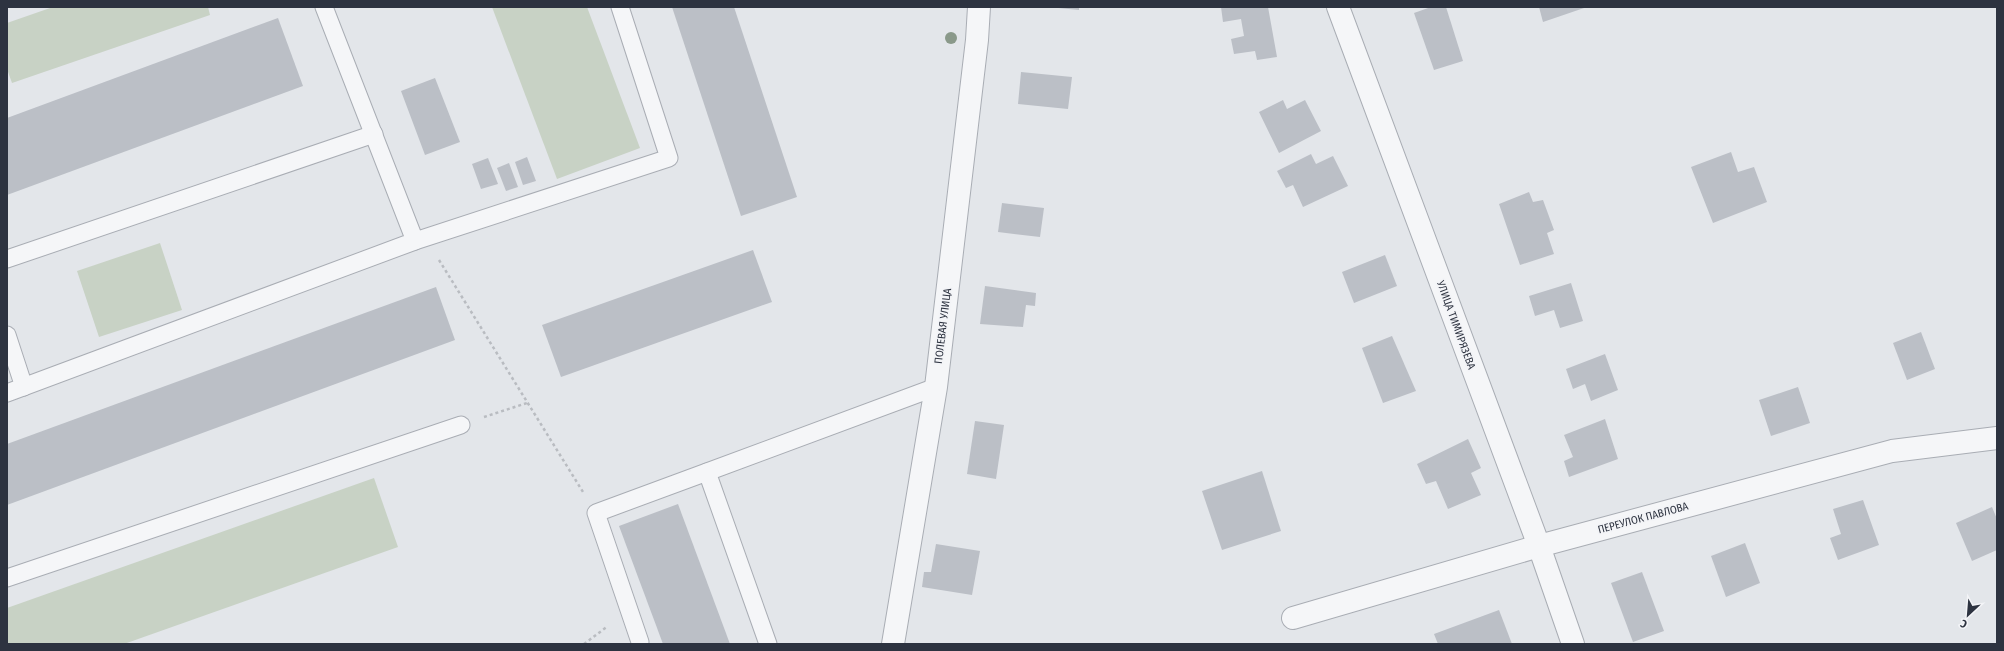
<svg xmlns="http://www.w3.org/2000/svg" width="2004" height="651" font-family="'Fira Sans Condensed',sans-serif">
  <rect width="100%" height="100%" fill="#e3e6ea"/>
  <g fill="#c8d2c5">
    <polygon points="53,7 208,7 210,15 12,83 7,69 7,23"/>
    <polygon points="492,7 587,7 640,148 557,179"/>
    <polygon points="160,243 182,310 99,337 77,271"/>
    <polygon points="374,478 398,547 124,644 7,644 7,608"/>
  </g>
  <g fill="#bbbfc6">
    <polygon points="672,7 734,7 797,197 741,216"/>
    <polygon points="1048,7 1079,7 1079,10"/>
    <polygon points="1221,7 1268,7 1277,57 1257,60 1255,51 1234,54 1231,39 1244,36 1241,19 1223,22"/>
    <polygon points="1431,7 1446,7 1463,61 1434,70 1414,13"/>
    <polygon points="1539,7 1587,7 1543,22"/>
    <polygon points="278,18 303,86 7,195 7,118"/>
    <polygon points="1021,72 1072,77 1068,109 1018,104"/>
    <polygon points="435,78 460,142 425,155 401,91"/>
    <polygon points="1283,100 1287,109 1305,100 1321,131 1279,153 1259,112"/>
    <polygon points="1731,152 1738,172 1754,167 1767,202 1713,223 1691,167"/>
    <polygon points="1311,154 1316,164 1333,156 1348,186 1303,207 1293,185 1286,188 1277,171"/>
    <polygon points="527,157 536,181 523,185 515,162"/>
    <polygon points="488,158 498,184 481,189 472,164"/>
    <polygon points="509,163 518,187 506,191 497,168"/>
    <polygon points="1529,192 1533,202 1543,200 1554,230 1547,233 1554,254 1520,265 1499,204"/>
    <polygon points="1002,203 1044,208 1040,237 998,232"/>
    <polygon points="753,250 772,302 561,377 542,325"/>
    <polygon points="1385,255 1397,286 1354,303 1342,272"/>
    <polygon points="1571,283 1583,321 1560,328 1554,310 1535,316 1529,296"/>
    <polygon points="985,286 1036,293 1035,306 1026,305 1023,327 980,324"/>
    <polygon points="436,287 455,340 7,505 7,444"/>
    <polygon points="1921,332 1935,369 1907,380 1893,343"/>
    <polygon points="1392,336 1416,391 1383,403 1362,348"/>
    <polygon points="1605,354 1618,390 1591,401 1585,384 1573,389 1566,369"/>
    <polygon points="1798,387 1810,423 1771,436 1759,400"/>
    <polygon points="1605,419 1618,459 1569,477 1564,461 1573,457 1564,435"/>
    <polygon points="975,421 1004,425 996,479 967,474"/>
    <polygon points="1468,439 1481,468 1471,473 1481,495 1448,509 1436,481 1426,484 1417,464"/>
    <polygon points="1262,471 1281,531 1222,550 1202,491"/>
    <polygon points="1863,500 1879,545 1838,560 1830,538 1841,534 1833,509"/>
    <polygon points="678,504 730,644 663,644 619,526"/>
    <polygon points="1992,507 1997,519 1997,550 1972,561 1956,523"/>
    <polygon points="1745,543 1760,583 1726,597 1711,556"/>
    <polygon points="936,544 980,551 972,595 922,587 924,572 931,572"/>
    <polygon points="1642,572 1664,631 1633,642 1611,583"/>
    <polygon points="1499,610 1512,644 1438,644 1434,634"/>
  </g>
  <g fill="none" stroke-linecap="round" stroke-linejoin="round">
    <g stroke="#a9adb4" stroke-width="19">
      <g id="lane">
        <polyline points="415,241 669,158 620,7"/>
        <polyline points="7,259 374,134"/>
        <polyline points="7,335 24,387"/>
        <polyline points="7,393 415,241 324,7"/>
        <polyline points="7,578 461,425"/>
        <polyline points="640,642 596,513 707,472"/>
        <polyline points="768,644 707,472 936,387"/>
      </g>
    </g>
    <g stroke="#a9adb4" stroke-width="24">
      <g id="street">
        <polyline points="1338,7 1539,546 1573,644"/>
        <polyline points="1293,618 1539,546 1892,451 1997,438"/>
        <polyline points="893,644 936,387 977,40 979,7"/>
      </g>
    </g>
    <g stroke="#b9bcc1" stroke-width="2.5" stroke-dasharray="3 3" stroke-linecap="butt">
      <polyline points="439,260 583,492"/>
      <polyline points="484,417 527,403"/>
      <polyline points="584,644 608,626"/>
    </g>
    <use href="#lane" stroke="#f5f6f8" stroke-width="17"/>
    <use href="#street" stroke="#f5f6f8" stroke-width="22"/>
  </g>
  <circle fill="#8a998a" cx="951" cy="38" r="6"/>
  <g text-anchor="middle" dominant-baseline="central" stroke-width="3.5" stroke-linejoin="round" paint-order="stroke">
    <g font-size="11" fill="#2d3340" stroke="#f3f4f7">
      <text transform="translate(1456 325) rotate(70)">УЛИЦА ТИМИРЯЗЕВА</text>
      <text transform="translate(943 326) rotate(-83)">ПОЛЕВАЯ УЛИЦА</text>
      <text transform="translate(1643 518) rotate(-15)">ПЕРЕУЛОК ПАВЛОВА</text>
    </g>
  </g>
  <rect width="2004" height="651" fill="none" stroke="#2d3340" stroke-width="16"/>
  <g transform="translate(1968 615) rotate(206)" stroke="#f3f4f7" stroke-width="3" paint-order="stroke">
  <path d="M0-3L7 15L0 10L-7 15Z" fill="#2d3340"/>
  <text y="-6" font-size="11" font-weight="bold" text-anchor="middle" fill="#2d3340">С</text>
  </g>
</svg>
